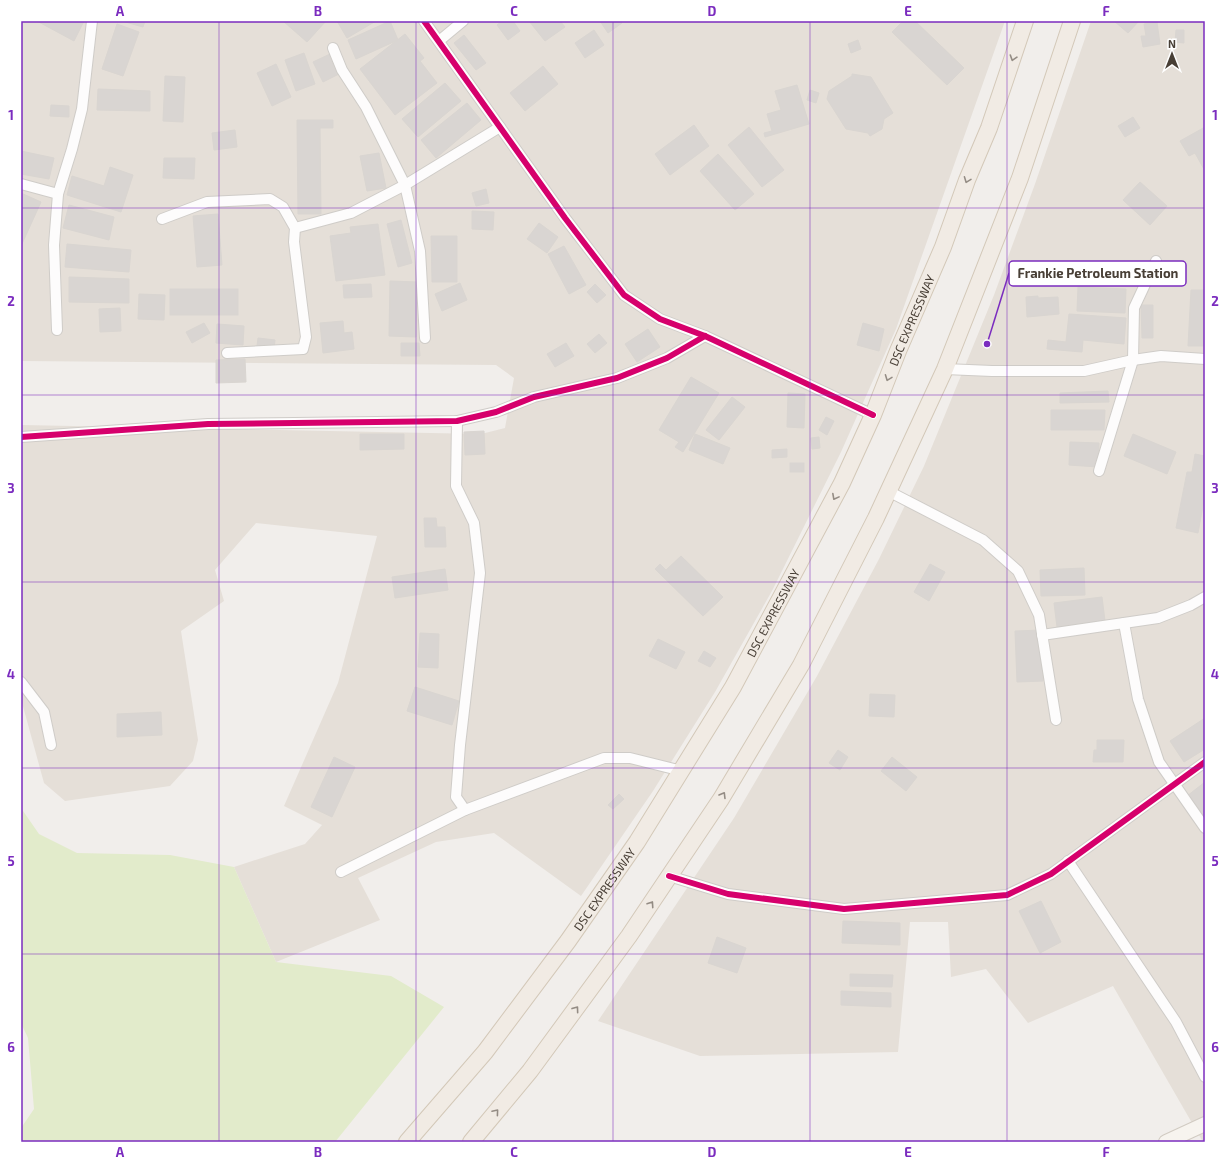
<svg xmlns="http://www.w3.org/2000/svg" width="1226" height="1163" font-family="'Exo 2',sans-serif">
  <rect width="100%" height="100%" fill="#f1eeeb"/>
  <g fill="#e5dfd8">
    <polygon points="21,21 1005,21 896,329 841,452 773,589 715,692 653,791 581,896 494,833 436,842 358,878 380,920 276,962 234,867 305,844 322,825 284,806 338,683 377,536 256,523 215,570 224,601 181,631 198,740 193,761 170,786 65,801 44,783 21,699 21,425 481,434 505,428 514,378 496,365 21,361"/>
    <polygon points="1091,21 1205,21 1205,1142 1203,1142 1113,986 1028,1023 986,969 951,977 948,922 910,922 898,1052 700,1056 598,1021 734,818 817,676 879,559 924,466 994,295 1035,184"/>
  </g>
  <polygon fill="#e2ebcb" points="21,808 39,834 77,853 170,855 234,867 276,962 391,976 444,1007 335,1142 21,1142 21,1128 34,1109 28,1038 21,1023"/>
  <g fill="#d9d5d2" stroke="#d9d5d1">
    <polygon points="37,21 84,21 74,41"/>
    <polygon points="122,21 145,21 143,27"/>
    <polygon points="283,21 326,21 307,42"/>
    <polygon points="337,21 376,21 347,38"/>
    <polygon points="390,21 398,40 356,59 348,40"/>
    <polygon points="502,21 513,21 520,31 508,40 497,25"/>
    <polygon points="529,21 560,21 565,27 545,41"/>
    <polygon points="600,21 621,21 622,23 608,33"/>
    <polygon points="903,21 915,21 964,68 947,85 892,32"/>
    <polygon points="1114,21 1139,21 1128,33"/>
    <polygon points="1157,22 1160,44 1143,47 1141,36 1146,36 1144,24"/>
    <polygon points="117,24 139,32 123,76 102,69"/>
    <polygon points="594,30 604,45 585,58 575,43"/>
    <polygon points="1176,30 1184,30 1184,43 1175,42"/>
    <polygon points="405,34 424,58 420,61 437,83 395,115 360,69"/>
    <polygon points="464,35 486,63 476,70 454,43"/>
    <polygon points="858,40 861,49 851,53 848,44"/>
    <polygon points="304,53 315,84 296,91 285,60"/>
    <polygon points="330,54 339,74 323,82 313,62"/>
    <polygon points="276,64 291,97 272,106 257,73"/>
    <polygon points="543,66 558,84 525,111 510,93"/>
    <polygon points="852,74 871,77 893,113 884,119 882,129 870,136 868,133 846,129 827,99 829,91 852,76"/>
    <polygon points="165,76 185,77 183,122 163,121"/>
    <polygon points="445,83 461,101 418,137 402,119"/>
    <polygon points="797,85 809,124 765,137 764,133 772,131 767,114 781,110 775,91"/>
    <polygon points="98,89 150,91 150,111 97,110"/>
    <polygon points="810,90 819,93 816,103 807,100"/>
    <polygon points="467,103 481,120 436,158 421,140"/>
    <polygon points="51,105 69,106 69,117 50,116"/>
    <polygon points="1133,117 1140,128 1125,137 1118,126"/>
    <polygon points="297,120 333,120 333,128 320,128 321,214 298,214"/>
    <polygon points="694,125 709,146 670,175 655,154"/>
    <polygon points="749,127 784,170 762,187 728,145"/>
    <polygon points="1205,127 1205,171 1195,153 1189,156 1180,141"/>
    <polygon points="235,130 237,147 214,150 212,133"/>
    <polygon points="21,151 54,158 49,179 21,174"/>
    <polygon points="379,153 386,188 367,191 360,156"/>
    <polygon points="718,154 754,194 735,210 700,171"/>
    <polygon points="164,158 195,158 194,179 163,178"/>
    <polygon points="110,167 133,175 121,212 67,195 72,176 104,186"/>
    <polygon points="1140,182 1167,206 1150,225 1123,200"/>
    <polygon points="486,189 489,203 476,206 472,193"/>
    <polygon points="21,193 41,202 21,246"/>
    <polygon points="69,205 114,217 109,240 63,228"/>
    <polygon points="472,211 494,212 493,230 472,229"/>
    <polygon points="218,214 222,265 197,267 193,216"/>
    <polygon points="401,220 412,263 398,267 387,224"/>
    <polygon points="539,223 558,237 547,253 527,239"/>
    <polygon points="378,224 385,275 336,281 330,236 351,233 350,227"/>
    <polygon points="431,236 457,236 457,282 432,282"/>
    <polygon points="67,244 131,250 129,272 65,267"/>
    <polygon points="564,246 586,285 569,294 548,254"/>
    <polygon points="69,277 129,279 129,303 69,302"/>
    <polygon points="390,281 417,282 416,337 389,336"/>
    <polygon points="460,283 467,300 442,311 435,294"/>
    <polygon points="371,284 372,297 344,298 343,285"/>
    <polygon points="595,284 606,295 597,303 587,292"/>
    <polygon points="1078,287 1126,289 1125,313 1077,311"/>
    <rect x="170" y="289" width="68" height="26"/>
    <polygon points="1191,290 1205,290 1205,346 1188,346"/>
    <polygon points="139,294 165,295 164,320 138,319"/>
    <polygon points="1038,296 1038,298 1058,297 1059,314 1027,317 1026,297"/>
    <polygon points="1141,305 1153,305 1153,338 1142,338"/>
    <polygon points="120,308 121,331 100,332 99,309"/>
    <polygon points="1069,314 1126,318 1124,344 1083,340 1082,352 1047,349 1048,340 1066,342"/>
    <polygon points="343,321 344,333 352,332 354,349 323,353 320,323"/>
    <polygon points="204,323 210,333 192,343 186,332"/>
    <polygon points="863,323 884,329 879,351 857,345"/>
    <polygon points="217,324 244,326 243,345 216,343"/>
    <polygon points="648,329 660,347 637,362 625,344"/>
    <polygon points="599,334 607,343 595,353 587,344"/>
    <polygon points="258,338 275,340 274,349 257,346"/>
    <polygon points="401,343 419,343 420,356 401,356"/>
    <polygon points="566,343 574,356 555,367 547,354"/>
    <polygon points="245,359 246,382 216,383 216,360"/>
    <polygon points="691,377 719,393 683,452 675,447 679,442 659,430"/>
    <polygon points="1108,391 1109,402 1060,403 1060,393"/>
    <polygon points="788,393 805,394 804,428 787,427"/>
    <polygon points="732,397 745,407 719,440 706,430"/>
    <polygon points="1051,410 1105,410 1104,430 1051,430"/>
    <polygon points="826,417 834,421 827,435 819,430"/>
    <polygon points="484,431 485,454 465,455 464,432"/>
    <polygon points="360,434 404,434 404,449 360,450"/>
    <polygon points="695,434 730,448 723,464 689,450"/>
    <polygon points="1133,434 1176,452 1167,474 1124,456"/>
    <polygon points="819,437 820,448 812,449 811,438"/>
    <polygon points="1070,442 1099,443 1098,467 1069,465"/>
    <polygon points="787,449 787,457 772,458 772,450"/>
    <polygon points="1195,454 1205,456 1205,495 1198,533 1176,528 1187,472 1192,472"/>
    <rect x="790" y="463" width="14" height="9"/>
    <polygon points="424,518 436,518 437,527 445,527 446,547 425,547"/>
    <polygon points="681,556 723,597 703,616 655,569 660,564 666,570"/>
    <polygon points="930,564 945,572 929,601 914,592"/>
    <polygon points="1084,568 1085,595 1041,596 1040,570"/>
    <polygon points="445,569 448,590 395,598 392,577"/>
    <polygon points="1102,597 1105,621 1057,627 1054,603"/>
    <polygon points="1041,630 1043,681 1017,682 1015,631"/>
    <polygon points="420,633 439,634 438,668 418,667"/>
    <polygon points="658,639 685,652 676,669 649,656"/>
    <polygon points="704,651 716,658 710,667 698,661"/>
    <polygon points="415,687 459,701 452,725 407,711"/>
    <polygon points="870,694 895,695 894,717 869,716"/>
    <polygon points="161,712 162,735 117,737 117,714"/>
    <polygon points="1205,718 1205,749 1184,762 1170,741"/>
    <polygon points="1097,740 1124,740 1123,762 1093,762 1094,750 1097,750"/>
    <polygon points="838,750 848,757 840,770 829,763"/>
    <polygon points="334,757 355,767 332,817 311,807"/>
    <polygon points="892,757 917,777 906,791 881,771"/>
    <polygon points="1205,782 1205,815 1203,817 1187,796"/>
    <polygon points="619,794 624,799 613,809 608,805"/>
    <polygon points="1041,901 1061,942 1040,953 1019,911"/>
    <polygon points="843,921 900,923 900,945 842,943"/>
    <polygon points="717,937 746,948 737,973 708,963"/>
    <polygon points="850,974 893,975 892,987 850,986"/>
    <polygon points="841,991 891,993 891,1007 841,1005"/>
  </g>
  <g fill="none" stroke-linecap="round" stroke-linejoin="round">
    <g stroke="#cfccc8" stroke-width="12">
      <g id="street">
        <polyline points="424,21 565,218 624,295 660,319 705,336 873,415"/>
        <polyline points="439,41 463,21"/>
        <polyline points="333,48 342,70 366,107 405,185 420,251 425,338"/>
        <polyline points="21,184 58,194"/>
        <polyline points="162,219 207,202 270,199 283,207 295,228 294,242 306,337 303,349 227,353"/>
        <polyline points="295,228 351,213 405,185 500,127"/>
        <polyline points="57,330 54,245 58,194 72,149 82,109 92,21"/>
        <polyline points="945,369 992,371 1084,371 1133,360 1161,356 1205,359"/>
        <polyline points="457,421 456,486 474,523 480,573 460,745 456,797 465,810"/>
        <polyline points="21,437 208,424 457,421 496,412 534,397 617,378 667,358 705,336"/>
        <polyline points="1099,471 1133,360 1134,308 1156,261"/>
        <polyline points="888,491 983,540 1018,571 1039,615 1056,720"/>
        <polyline points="1124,623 1138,699 1159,762 1205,828"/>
        <polyline points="1042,635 1158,618 1191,605 1205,597"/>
        <polyline points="21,682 44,712 51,745"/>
        <polyline points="1068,861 1176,1022 1205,1077"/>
        <polyline points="341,872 465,810 604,758 630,758 682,771"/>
        <polyline points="669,876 728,894 844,909 1007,895 1051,874 1205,762"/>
      </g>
    </g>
    <g stroke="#d1cbc2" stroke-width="16">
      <polyline id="secondary" points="1166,1142 1205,1124"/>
    </g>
    <g stroke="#d3c8b8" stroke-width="18">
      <g id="primary">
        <path id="s1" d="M 407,1142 L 485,1052 L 568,941 L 637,842 L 733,687 L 842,483 L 873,415 L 898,351 L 943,247 L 967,180 L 989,128 L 1025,21"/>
        <polyline points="471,1142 530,1071 629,936 721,799 801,665 876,518 945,369 1020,178 1072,21"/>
      </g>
    </g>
    <use href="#street" stroke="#fdfcfc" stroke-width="10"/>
    <use href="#secondary" stroke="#f7f4ef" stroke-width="14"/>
    <use href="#primary" stroke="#f1ebe4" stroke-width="16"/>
    <g stroke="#fff" stroke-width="8">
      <g id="cycleway">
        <polyline points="424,21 565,218 624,295 660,319 705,336 873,415"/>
        <polyline points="21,437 208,424 457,421 496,412 534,397 617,378 667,358 705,336"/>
        <polyline points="669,876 728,894 844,909 1007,895 1051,874 1205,762"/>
      </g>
    </g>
    <use href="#cycleway" stroke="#d6006c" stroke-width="6"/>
  </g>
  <defs><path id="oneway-chevron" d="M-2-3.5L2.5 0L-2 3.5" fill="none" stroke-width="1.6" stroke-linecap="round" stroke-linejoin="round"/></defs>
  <g stroke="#948c84">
    <use href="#oneway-chevron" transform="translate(1013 58) rotate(108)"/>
    <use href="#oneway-chevron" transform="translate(967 180) rotate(111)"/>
    <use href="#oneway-chevron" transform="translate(888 378) rotate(111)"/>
    <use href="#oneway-chevron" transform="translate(835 497) rotate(118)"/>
    <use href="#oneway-chevron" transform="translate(723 795) rotate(-59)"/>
    <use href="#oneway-chevron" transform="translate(651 904) rotate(-56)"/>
    <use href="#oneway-chevron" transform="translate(576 1009) rotate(-54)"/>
    <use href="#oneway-chevron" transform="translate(496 1112) rotate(-50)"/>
  </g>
  <path fill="none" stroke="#7b2cbf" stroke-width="1" stroke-opacity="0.55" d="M 219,21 L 219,1142M 416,21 L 416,1142M 613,21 L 613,1142M 810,21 L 810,1142M 1007,21 L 1007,1142M 21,208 L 1205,208M 21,395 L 1205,395M 21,582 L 1205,582M 21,768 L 1205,768M 21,954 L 1205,954"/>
  <g text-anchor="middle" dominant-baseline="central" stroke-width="3" stroke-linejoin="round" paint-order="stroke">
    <g font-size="12" fill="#483f36" stroke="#fff">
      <text stroke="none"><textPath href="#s1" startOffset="969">DSC EXPRESSWAY</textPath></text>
      <text stroke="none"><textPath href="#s1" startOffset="645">DSC EXPRESSWAY</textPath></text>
      <text stroke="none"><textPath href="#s1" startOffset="321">DSC EXPRESSWAY</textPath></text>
    </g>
  </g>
  <path fill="none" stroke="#7b2cbf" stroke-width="1.5" d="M987 344L1009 273"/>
  <circle fill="#7b2cbf" stroke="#fff" stroke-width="1.5" cx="987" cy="344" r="4"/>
  <rect fill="#fff" stroke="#7b2cbf" stroke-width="1.5" x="1009" y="261" width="177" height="25" rx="4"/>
  <g font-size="13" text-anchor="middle" font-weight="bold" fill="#483f36">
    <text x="1098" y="278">Frankie Petroleum Station</text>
  </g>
  <rect width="1226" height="1163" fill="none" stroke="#ffffff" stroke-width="44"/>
  <g transform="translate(1172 54)" stroke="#ffffff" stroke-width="3" paint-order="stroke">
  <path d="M0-3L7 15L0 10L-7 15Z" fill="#483f36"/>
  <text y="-6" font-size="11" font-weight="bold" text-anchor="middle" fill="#483f36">N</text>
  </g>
  <rect x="22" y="22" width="1182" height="1119" fill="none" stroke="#7b2cbf" stroke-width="1.5"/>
  <g font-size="13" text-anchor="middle" font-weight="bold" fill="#7b2cbf">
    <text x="120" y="16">A</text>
    <text x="318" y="16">B</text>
    <text x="514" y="16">C</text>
    <text x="712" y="16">D</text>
    <text x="908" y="16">E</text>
    <text x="1106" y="16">F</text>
    <text x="11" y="120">1</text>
    <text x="1215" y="120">1</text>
    <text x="11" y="306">2</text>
    <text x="1215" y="306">2</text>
    <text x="11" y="493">3</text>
    <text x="1215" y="493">3</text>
    <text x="11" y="679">4</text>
    <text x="1215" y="679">4</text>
    <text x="11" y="866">5</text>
    <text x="1215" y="866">5</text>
    <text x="11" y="1052">6</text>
    <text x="1215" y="1052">6</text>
    <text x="120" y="1157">A</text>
    <text x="318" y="1157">B</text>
    <text x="514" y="1157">C</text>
    <text x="712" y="1157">D</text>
    <text x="908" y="1157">E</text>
    <text x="1106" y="1157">F</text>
  </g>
</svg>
